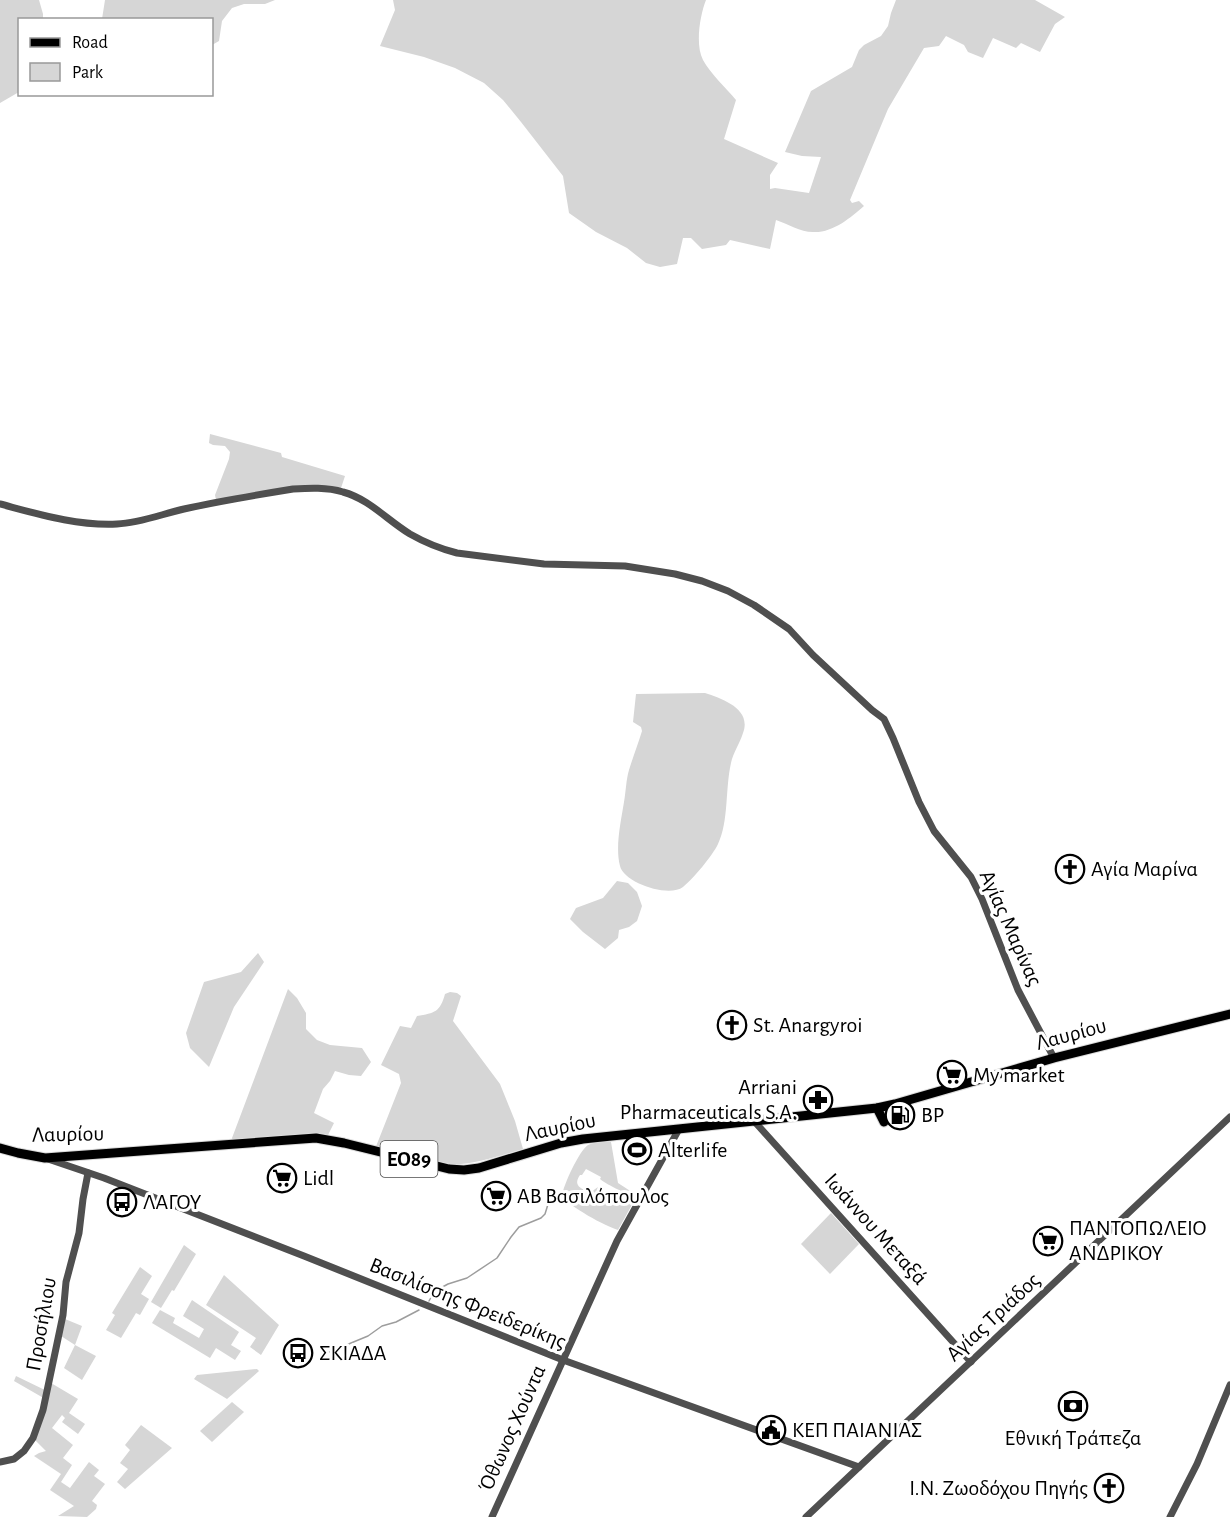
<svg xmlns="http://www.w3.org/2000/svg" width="1230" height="1517" font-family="'Alegreya Sans',sans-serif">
  <rect width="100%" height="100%" fill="#fff"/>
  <g fill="#d6d6d6">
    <polygon points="0,0 39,0 43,14 43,19 20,20 19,92 0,103"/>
    <polygon points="105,0 275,0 265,4 244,4 232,8 222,21 219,41 212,45 212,20 102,19"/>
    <path d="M 393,0 L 706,0 C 700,15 695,45 703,60 C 710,73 726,88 736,100 L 724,139 L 778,163 L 770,175 L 770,189 L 775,188 L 809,193 L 821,157 L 802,156 L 785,152 L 811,91 L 852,67 L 859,50 L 864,45 L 881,36 L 888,26 L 891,13 L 896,0 L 1035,0 L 1065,17 L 1055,24 L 1040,52 L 1021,43 L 1016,48 L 993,38 L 983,58 L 968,52 L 964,45 L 946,36 L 939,46 L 924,48 L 888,109 L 850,200 L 852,203 L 859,201 L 864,206 C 850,218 833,233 813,232 C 800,232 788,224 776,220 L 770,249 L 730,240 L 726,245 L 702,249 L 691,238 L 683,238 L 677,264 L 660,267 L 646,263 L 627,248 L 596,232 L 569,213 L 563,176 L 521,122 L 503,100 L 484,83 L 455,68 L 424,57 L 380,46 L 395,10 Z"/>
    <polygon points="210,434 281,453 282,457 345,476 341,488 332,487 216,500 215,495 229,459 230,452 225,446 213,445 209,443"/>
    <path d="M 705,693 C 723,699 752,709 743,733 C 740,743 733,753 731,763 C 725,789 729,821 718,844 C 713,855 693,879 683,887 C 669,898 624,883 620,866 C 615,847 621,821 624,802 C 626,791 626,780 629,770 C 633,757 638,744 642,731 L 641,727 L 633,722 L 636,694 Z"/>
    <polygon points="617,881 628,883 637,892 642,906 637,921 629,927 619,930 618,938 605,949 583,932 570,919 576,908 603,898"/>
    <polygon points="258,953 264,962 234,1007 209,1067 190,1048 186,1033 204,982 241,972"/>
    <polygon points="288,989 297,998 306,1013 306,1029 317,1040 330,1045 362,1048 371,1062 361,1076 349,1075 335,1071 330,1081 323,1089 314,1113 334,1123 327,1137 233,1142 232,1138"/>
    <path d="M 450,992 L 457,993 L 461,996 L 453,1021 L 500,1084 L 515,1121 L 523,1149 C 499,1156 476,1164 451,1165 L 375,1149 L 401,1083 L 399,1074 L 381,1065 L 400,1026 L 411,1028 L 417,1016 C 435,1013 440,1012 445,994 Z"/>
    <path d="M 602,1141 L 611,1142 L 618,1183 L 638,1196 C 630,1196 607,1185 600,1179 L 601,1177 L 586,1169 L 582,1175 L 580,1175 C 573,1185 580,1189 591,1192 L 598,1187 C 603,1192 606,1194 613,1190 L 634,1201 L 618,1230 C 605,1226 570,1207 562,1196 C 563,1186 579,1151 588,1145 C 592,1143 597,1142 602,1141 Z"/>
    <polygon points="831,1213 859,1244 830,1274 801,1244"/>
    <polygon points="184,1245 196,1254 174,1291 172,1290 161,1308 151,1302"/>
    <polygon points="140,1267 152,1276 141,1294 149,1299 140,1315 136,1313 121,1338 106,1330 115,1315 112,1313"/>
    <polygon points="224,1275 279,1325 261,1355 250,1347 256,1338 206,1305"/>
    <polygon points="192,1300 239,1332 231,1345 241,1351 235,1360 216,1348 210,1358 152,1323 160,1310 175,1318 173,1323 199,1338 204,1329 183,1316"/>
    <polygon points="65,1319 82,1326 75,1345 96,1356 82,1380 64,1368 75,1345 61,1336"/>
    <polygon points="257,1369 259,1371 227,1399 194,1379 197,1375"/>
    <polygon points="16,1376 49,1392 51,1383 78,1399 69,1413 85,1424 78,1434 62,1422 65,1418 62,1415 52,1428 73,1445 63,1458 72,1465 61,1482 70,1488 89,1462 99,1470 94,1476 105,1484 92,1501 97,1505 96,1509 87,1517 58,1516 74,1506 50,1490 61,1474 34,1456 39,1453 46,1451 35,1440 47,1400 14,1381"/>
    <polygon points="232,1402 244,1412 212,1442 200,1431"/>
    <polygon points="141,1425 172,1448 125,1489 117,1482 128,1469 120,1463 130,1450 125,1445"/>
  </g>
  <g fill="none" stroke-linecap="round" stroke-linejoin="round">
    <g stroke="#9d9d9d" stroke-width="1.5">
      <polyline points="429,1301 433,1294 437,1290 448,1284 467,1278 497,1258 511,1237 519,1227 541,1218 545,1214 549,1201"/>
      <polyline points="322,1355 368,1336 382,1326 396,1322 419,1310"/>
    </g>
    <g stroke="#dbdbdb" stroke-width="11">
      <g id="primary">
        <polyline points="877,1108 884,1122"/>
        <polyline points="0,1148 18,1153 45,1158 316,1138 344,1143 449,1169 464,1170 479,1168 561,1143 583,1139 877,1108 895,1104 1054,1058 1230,1014"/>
      </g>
    </g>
    <g stroke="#4f4f4f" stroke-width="7">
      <path d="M 0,504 C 38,514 77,526 117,524 C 140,523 162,514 184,509 C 220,501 256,495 293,489 C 309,488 327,487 343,492 C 369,499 387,520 410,534 C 424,542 441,549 457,553 L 544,564 L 625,566 L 675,574 L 702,581 L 728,591 L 754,605 L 789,629 L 813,655 L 872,710 L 884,719 L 893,738 L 919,802 L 934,831 L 971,877 L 982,899 L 1018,990 L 1054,1058"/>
      <polyline points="754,1121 971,1362"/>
      <polyline points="48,1159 104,1178 304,1256 563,1360 859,1467"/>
      <polyline points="0,1462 14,1459 24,1451 33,1438 43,1410 63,1315 66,1282 79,1233 83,1199 88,1173"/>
      <polyline points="492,1517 617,1241 679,1129"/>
      <polyline points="806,1517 1230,1117"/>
      <polyline points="1170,1517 1197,1464 1230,1385"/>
    </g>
    <use href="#primary" stroke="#000" stroke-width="9"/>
  </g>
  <defs>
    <g id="church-ring" transform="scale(1.5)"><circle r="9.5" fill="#fff" stroke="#000" stroke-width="1.5"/><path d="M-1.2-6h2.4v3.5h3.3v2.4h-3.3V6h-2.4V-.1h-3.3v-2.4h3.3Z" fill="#000"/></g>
    <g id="supermarket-ring" transform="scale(1.5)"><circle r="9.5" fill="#fff" stroke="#000" stroke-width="1.5"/><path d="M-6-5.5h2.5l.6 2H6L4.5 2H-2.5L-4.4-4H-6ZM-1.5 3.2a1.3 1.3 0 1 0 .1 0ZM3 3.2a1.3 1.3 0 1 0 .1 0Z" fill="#000"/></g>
    <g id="pharmacy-ring" transform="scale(1.5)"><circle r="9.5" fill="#fff" stroke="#000" stroke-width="1.5"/><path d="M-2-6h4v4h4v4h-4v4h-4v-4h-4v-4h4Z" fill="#000"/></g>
    <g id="fuel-ring" transform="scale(1.5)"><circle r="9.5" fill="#fff" stroke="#000" stroke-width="1.5"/><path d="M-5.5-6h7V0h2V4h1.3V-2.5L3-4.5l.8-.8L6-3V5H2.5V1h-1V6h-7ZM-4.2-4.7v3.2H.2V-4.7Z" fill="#000"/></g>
    <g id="stadium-ring" transform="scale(1.5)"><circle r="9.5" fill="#fff" stroke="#000" stroke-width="1.5"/><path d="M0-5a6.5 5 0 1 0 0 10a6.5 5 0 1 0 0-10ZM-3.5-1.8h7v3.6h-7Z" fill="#000"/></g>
    <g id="bus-ring" transform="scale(1.5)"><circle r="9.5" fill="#fff" stroke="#000" stroke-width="1.5"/><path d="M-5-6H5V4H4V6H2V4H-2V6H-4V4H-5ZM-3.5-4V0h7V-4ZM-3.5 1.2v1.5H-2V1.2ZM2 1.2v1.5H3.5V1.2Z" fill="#000"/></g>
    <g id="bank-ring" transform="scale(1.5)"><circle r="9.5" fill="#fff" stroke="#000" stroke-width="1.5"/><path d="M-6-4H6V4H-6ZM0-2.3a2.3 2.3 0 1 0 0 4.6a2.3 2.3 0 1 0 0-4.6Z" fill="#000"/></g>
    <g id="civic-ring" transform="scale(1.5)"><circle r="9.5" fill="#fff" stroke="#000" stroke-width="1.5"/><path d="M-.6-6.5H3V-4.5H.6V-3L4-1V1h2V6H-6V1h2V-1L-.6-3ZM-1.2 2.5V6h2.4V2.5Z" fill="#000"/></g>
  </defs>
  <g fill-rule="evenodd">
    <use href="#church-ring" x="1070" y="869"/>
    <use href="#church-ring" x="732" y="1025"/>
    <use href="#supermarket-ring" x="952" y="1075"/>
    <use href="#pharmacy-ring" x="818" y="1100"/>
    <use href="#fuel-ring" x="900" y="1115"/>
    <use href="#stadium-ring" x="637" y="1150"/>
    <use href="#supermarket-ring" x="282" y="1178"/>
    <use href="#supermarket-ring" x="496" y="1196"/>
    <use href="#bus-ring" x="122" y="1202"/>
    <use href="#supermarket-ring" x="1048" y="1241"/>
    <use href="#bus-ring" x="298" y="1353"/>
    <use href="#bank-ring" x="1073" y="1406"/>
    <use href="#civic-ring" x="771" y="1430"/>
    <use href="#church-ring" x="1109" y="1488"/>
  </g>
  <g text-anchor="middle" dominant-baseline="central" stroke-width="6" stroke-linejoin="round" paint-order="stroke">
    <rect fill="#fff" stroke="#4c4c4c" stroke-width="1.5" x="380.5" y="1141" width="57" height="36" rx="4.5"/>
    <g font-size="21" font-weight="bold" fill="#000">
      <text x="409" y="1159">ΕΟ89</text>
    </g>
    <g font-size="22" fill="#000" stroke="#fff" text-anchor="start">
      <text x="1091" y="869">Αγία Μαρίνα</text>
      <text x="753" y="1025">St. Anargyroi</text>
      <text x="973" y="1075">My market</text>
      <text x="797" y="1087" text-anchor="end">Arriani<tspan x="797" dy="25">Pharmaceuticals S.A.</tspan></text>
      <text x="921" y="1115">BP</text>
      <text x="658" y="1150">Alterlife</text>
      <text x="303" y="1178">Lidl</text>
      <text x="517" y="1196">ΑΒ Βασιλόπουλος</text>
      <text x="143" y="1202">ΛΑΓΟΥ</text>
      <text x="1069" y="1228">ΠΑΝΤΟΠΩΛΕΙΟ<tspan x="1069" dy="25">ΑΝΔΡΙΚΟΥ</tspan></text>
      <text x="319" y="1353">ΣΚΙΑΔΑ</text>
      <text x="792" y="1430">ΚΕΠ ΠΑΙΑΝΙΑΣ</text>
      <text x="1073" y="1438" text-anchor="middle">Εθνική Τράπεζα</text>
      <text x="1088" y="1488" text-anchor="end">Ι.Ν. Ζωοδόχου Πηγής</text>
    </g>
    <g font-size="22" fill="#000" stroke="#fff">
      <text transform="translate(1011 928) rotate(66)">Αγίας Μαρίνας</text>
      <text transform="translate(1071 1034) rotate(-15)">Λαυρίου</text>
      <text transform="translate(560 1127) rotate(-12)">Λαυρίου</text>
      <text transform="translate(68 1134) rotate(-1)">Λαυρίου</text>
      <text transform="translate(876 1229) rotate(48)">Ιωάννου Μεταξά</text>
      <text transform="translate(468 1303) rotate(22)">Βασιλίσσης Φρειδερίκης</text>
      <text transform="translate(993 1317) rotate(-43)">Αγίας Τριάδος</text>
      <text transform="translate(41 1324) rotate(-80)">Προσήλιου</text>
      <text transform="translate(512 1428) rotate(-66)">Όθωνος Χούντα</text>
    </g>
  </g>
  <rect x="18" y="18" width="195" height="78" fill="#ffffff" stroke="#999999" stroke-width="1.5"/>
  <rect x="30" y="38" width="30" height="9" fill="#000000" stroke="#999999" stroke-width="1.5"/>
  <text x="72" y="48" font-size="18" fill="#000000">Road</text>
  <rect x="30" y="63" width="30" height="18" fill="#d6d6d6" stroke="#999999" stroke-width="1.5"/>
  <text x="72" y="78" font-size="18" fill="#000000">Park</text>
</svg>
